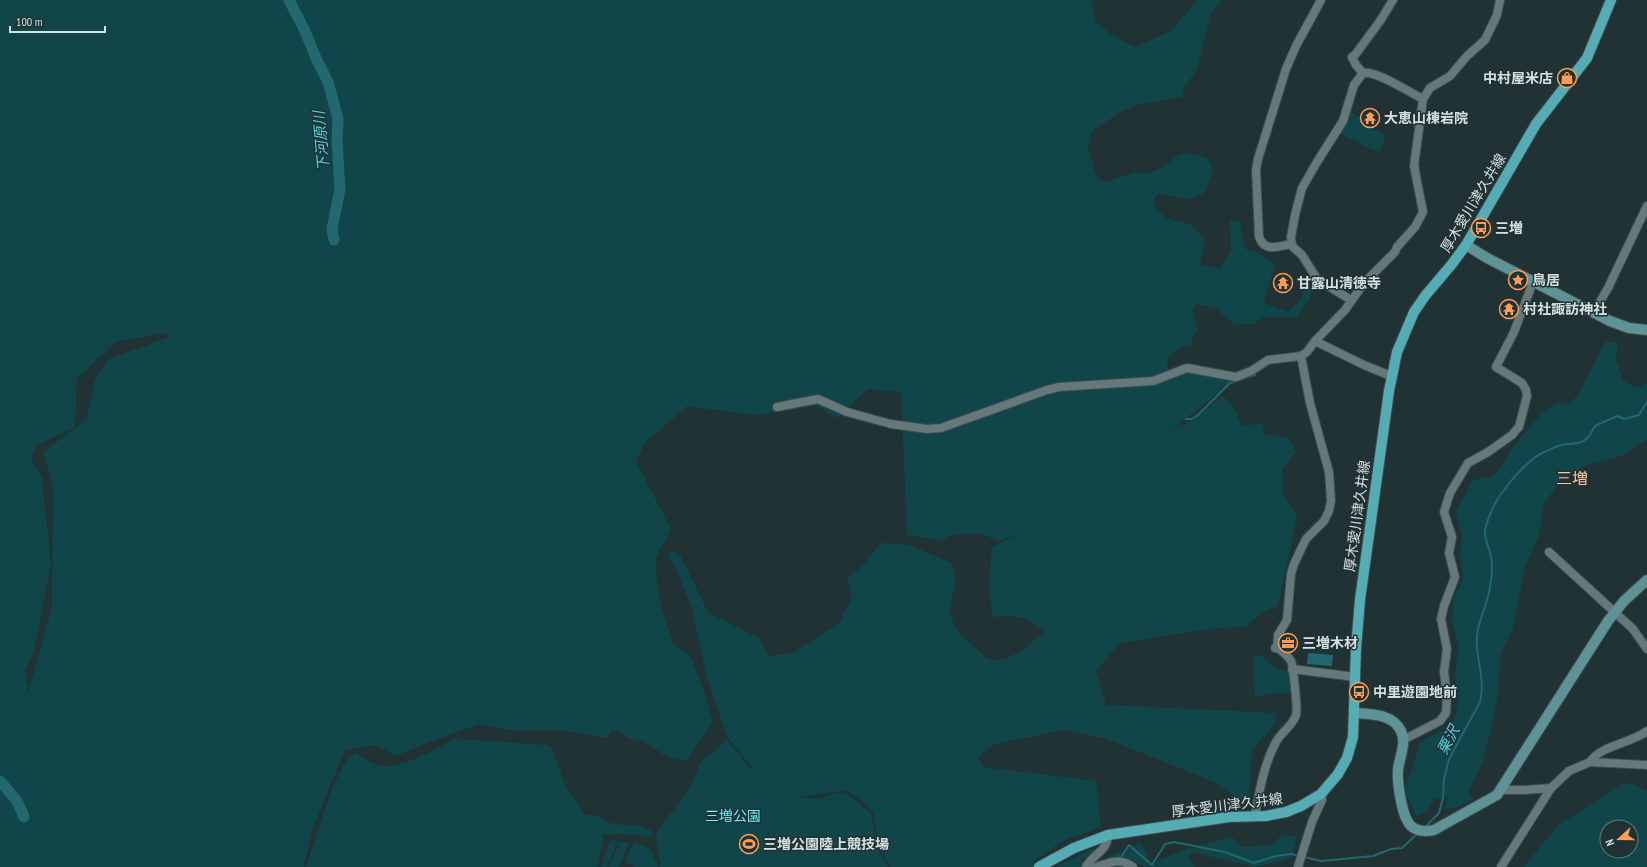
<svg xmlns="http://www.w3.org/2000/svg" width="1647" height="867" font-family="'PT Sans Narrow','Noto Sans JP',sans-serif">
  <rect width="100%" height="100%" fill="#213234"/>
  <g fill="#10454a" fill-rule="evenodd">
    <path d="M 0,0 L 1091,0 L 1096,22 L 1112,35 L 1135,47 L 1171,31 L 1197,0 L 1222,0 L 1211,13 L 1197,69 L 1183,90 L 1182,97 L 1137,105 L 1119,113 L 1092,131 L 1088,147 L 1097,177 L 1106,182 L 1135,172 L 1148,174 L 1163,167 L 1177,156 L 1186,152 L 1207,158 L 1213,168 L 1206,192 L 1190,199 L 1158,194 L 1154,198 L 1156,208 L 1166,218 L 1191,225 L 1205,240 L 1200,264 L 1220,269 L 1231,250 L 1230,220 L 1240,222 L 1245,249 L 1257,252 L 1275,264 L 1264,303 L 1288,312 L 1301,299 L 1306,282 L 1311,285 L 1310,299 L 1297,317 L 1265,317 L 1253,324 L 1235,325 L 1215,308 L 1196,304 L 1192,310 L 1198,331 L 1192,338 L 1192,345 L 1179,348 L 1167,359 L 1168,369 L 1174,376 L 1192,371 L 1209,374 L 1221,379 L 1235,379 L 1229,383 L 1222,390 L 1170,431 L 1194,419 L 1223,396 L 1233,406 L 1242,426 L 1262,423 L 1264,434 L 1290,439 L 1296,452 L 1282,469 L 1283,493 L 1297,517 L 1278,606 L 1263,612 L 1245,627 L 1216,628 L 1120,643 L 1096,671 L 1106,705 L 1276,713 L 1275,723 L 1252,751 L 1249,801 L 1241,801 L 1214,782 L 1107,739 L 1064,730 L 995,744 L 978,757 L 983,767 L 1096,781 L 1101,827 L 1063,841 L 1033,861 L 1036,867 L 891,867 L 880,851 L 873,811 L 847,790 L 799,797 L 822,799 L 828,795 L 845,792 L 871,813 L 877,848 L 888,867 L 659,867 L 660,864 L 656,833 L 690,788 L 700,763 L 727,740 L 749,767 L 756,771 L 738,751 L 727,736 L 707,679 L 691,605 L 674,565 L 668,556 L 672,550 L 680,555 L 708,612 L 759,638 L 769,657 L 794,652 L 839,623 L 852,597 L 847,578 L 862,566 L 881,543 L 909,545 L 952,563 L 956,582 L 949,610 L 956,630 L 985,657 L 994,660 L 1004,659 L 1022,651 L 1044,632 C 1027,616 1016,615 993,617 L 989,588 L 992,547 L 1016,535 L 999,541 L 980,533 L 952,535 L 941,540 L 907,535 L 901,392 L 868,389 L 837,418 L 817,406 L 754,415 L 687,406 L 645,443 L 636,461 L 671,529 L 656,557 L 656,576 L 661,606 L 673,644 L 689,654 L 703,688 L 713,722 L 686,761 L 669,758 L 641,740 L 630,739 L 621,732 L 612,730 L 606,738 L 563,730 L 514,731 L 479,724 L 430,742 L 396,756 L 375,745 L 345,750 L 312,830 L 304,867 L 0,867 ZM 162,333 L 171,336 L 107,360 L 95,379 L 87,419 L 43,452 L 53,486 L 52,607 L 28,693 L 25,670 L 34,651 L 51,564 L 42,478 L 31,459 L 36,445 L 75,427 L 77,378 L 116,342 Z"/>
    <polygon points="1349,111 1361,118 1359,124 1386,135 1379,153 1338,132"/>
    <polygon points="1605,342 1618,342 1616,360 1623,381 1638,388 1647,382 1647,440 1623,455 1584,466 1560,481 1544,504 1539,535 1525,566 1513,628 1501,653 1497,702 1483,761 1468,791 1472,799 1461,806 1446,809 1447,797 1433,800 1426,813 1416,816 1413,808 1403,790 1412,769 1420,742 1449,727 1456,715 1458,702 1455,675 1459,648 1452,621 1454,597 1463,579 1460,553 1462,537 1456,512 1473,480 1494,476 1512,448 1543,411 1557,403 1564,405 1577,397"/>
    <path d="M 1257,656 L 1262,656 C 1270,666 1276,670 1289,671 L 1293,691 L 1291,693 L 1270,693 L 1255,698 L 1253,658 Z"/>
    <path d="M 455,739 L 548,745 L 553,750 L 564,782 L 584,815 C 588,815 593,815 597,816 C 601,818 604,821 608,822 C 624,828 641,821 654,833 L 653,836 C 647,839 643,836 637,835 C 626,833 614,835 603,834 L 603,840 L 597,867 L 306,867 L 333,786 L 347,759 L 355,753 C 362,757 369,762 377,765 C 397,772 437,748 455,739 Z"/>
    <path d="M 1623,784 L 1632,784 L 1647,791 L 1647,867 L 1524,867 L 1558,825 ZM 1607,827 L 1631,827 L 1631,851 L 1607,851 Z"/>
    <polygon points="1283,835 1296,837 1292,858 1255,867 1192,852 1188,858 1195,867 1144,867 1131,859 1127,867 1056,867 1093,848 1095,850 1080,861 1097,862 1141,843 1151,864 1181,851 1232,837 1242,847 1270,845"/>
    <polygon points="610,840 618,841 607,867 601,867"/>
    <polygon points="620,841 629,843 619,867 609,867"/>
    <polygon points="634,842 649,848 658,864 657,867 635,867 625,862"/>
  </g>
  <polygon fill="#22686f" points="1308,653 1333,655 1332,666 1307,664"/>
  <g fill="none" stroke-linecap="round" stroke-linejoin="round">
    <g stroke="#22686f" stroke-width="2">
      <polyline points="1418,163 1420,177"/>
      <polyline points="1186,419 1192,419 1198,415 1230,383 1255,375"/>
      <path d="M 1424,828 L 1439,813 L 1443,798 L 1444,779 L 1449,759 L 1480,702 C 1486,678 1475,659 1477,636 C 1478,620 1488,604 1490,587 C 1492,577 1493,567 1491,557 C 1490,549 1485,541 1485,533 C 1485,523 1495,502 1501,494 C 1512,479 1527,460 1544,452 C 1549,450 1555,447 1561,445 C 1570,443 1583,445 1589,436 C 1591,433 1593,429 1595,426 L 1617,416 L 1625,419 L 1639,415 L 1647,402"/>
      <polyline points="1304,857 1321,861 1373,856 1391,849 1402,848 1418,833"/>
      <polyline points="1120,859 1129,845 1152,865 1165,844 1174,842 1225,852 1254,863 1276,856 1291,854 1300,856"/>
    </g>
    <g stroke="#22686f" stroke-width="11">
      <polyline points="289,0 304,29 316,58 328,82 338,119 337,140 340,189 332,229 334,240"/>
      <polyline points="0,781 17,801 24,817"/>
    </g>
    <g stroke="#3e4d4f" stroke-width="10">
      <g id="street">
        <polyline points="1363,73 1356,65 1352,57 1355,55 1380,21 1393,0"/>
        <path d="M 1292,244 C 1279,246 1265,253 1259,237 L 1256,170 L 1258,159 L 1286,69 L 1296,46 L 1321,0"/>
        <path d="M 1351,300 L 1317,279 L 1302,255 L 1292,246 L 1291,237 L 1295,215 L 1302,188 L 1317,162 L 1343,121 L 1354,85 L 1363,73 C 1376,70 1409,92 1423,99"/>
        <polyline points="1594,312 1608,288 1647,206"/>
        <polyline points="1315,341 1345,310 1364,283 1395,252 1397,247 1415,227 1423,212 1414,166 1423,99 1430,88 1450,76 1467,56 1485,40 1497,15 1500,0"/>
        <polyline points="777,407 818,399 847,412 891,424 927,429 941,428 1047,390 1059,387 1153,381 1187,368 1236,377 1251,371 1268,360 1301,356 1307,352 1315,341 1364,365 1391,376"/>
        <polyline points="1549,552 1633,629 1647,649"/>
        <polyline points="1277,648 1278,635 1287,620 1291,574 1294,564 1306,539 1324,521 1329,511 1331,501 1329,472 1310,403 1301,356"/>
        <polyline points="1292,669 1355,677"/>
        <polyline points="1403,740 1440,721 1446,713 1447,696 1444,672 1447,649 1441,619 1444,606 1455,577 1449,553 1452,537 1444,512 1450,493 1468,463 1488,452 1512,435 1516,430 1519,427 1527,396 1526,390 1522,383 1496,367 1514,332 1533,282"/>
        <path d="M 1590,762 C 1601,745 1630,744 1647,731"/>
        <polyline points="1501,790 1524,790 1551,788 1569,771 1590,762 1647,765"/>
        <path d="M 1255,816 C 1259,792 1264,764 1276,742 C 1281,732 1292,727 1296,715 C 1298,710 1293,665 1291,661 C 1288,656 1280,648 1275,648"/>
        <path d="M 1086,867 C 1093,853 1107,853 1108,835"/>
        <path d="M 1095,867 C 1110,863 1119,857 1133,867"/>
        <polyline points="1298,867 1312,822 1322,800 1321,794"/>
        <polyline points="1501,867 1551,788"/>
      </g>
    </g>
    <g stroke="#3e4d4f" stroke-width="12">
      <g id="secondary">
        <polyline points="1466,245 1487,258 1610,321 1629,328 1647,330"/>
        <path d="M 1355,713 C 1371,714 1393,714 1401,731 C 1407,743 1399,758 1398,770 C 1397,781 1399,790 1401,801 C 1405,821 1410,835 1434,830 L 1497,795 L 1608,621 L 1624,601 L 1647,580"/>
      </g>
    </g>
    <g stroke="#3e4d4f" stroke-width="12">
      <polyline id="primary" points="1039,867 1074,848 1108,835 1229,817 1266,816 1286,812 1301,806 1321,794 1338,774 1347,758 1353,737 1356,648 1360,600 1389,391 1397,352 1414,312 1425,296 1452,264 1466,245 1536,124 1587,58 1611,0"/>
    </g>
    <use href="#street" stroke="#65787a" stroke-width="8"/>
    <use href="#secondary" stroke="#5e9297" stroke-width="10"/>
    <use href="#primary" stroke="#56acb5" stroke-width="10"/>
  </g>
  <defs>
    <g id="shop-ring" transform="scale(1)"><circle r="9.5" fill="#213234" stroke="#fd9c55" stroke-width="1.5"/><path d="M-5-2.5h2.3a2.7 3.5 0 0 1 5.4 0H5L5.5 6h-11ZM-1.5-2.5h3a1.5 2.3 0 0 0-3 0Z" fill="#fd9c55"/></g>
    <g id="temple-ring" transform="scale(1)"><circle r="9.5" fill="#213234" stroke="#fd9c55" stroke-width="1.5"/><path d="M0-6L5-2H3V0L6.5 2.5H4V6H1.5V3h-3V6H-4V2.5H-6.5L-3 0V-2H-5Z" fill="#fd9c55"/></g>
    <g id="bus-ring" transform="scale(1)"><circle r="9.5" fill="#213234" stroke="#fd9c55" stroke-width="1.5"/><path d="M-5-6H5V4H4V6H2V4H-2V6H-4V4H-5ZM-3.5-4V0h7V-4ZM-3.5 1.2v1.5H-2V1.2ZM2 1.2v1.5H3.5V1.2Z" fill="#fd9c55"/></g>
    <g id="sight-ring" transform="scale(1)"><circle r="9.5" fill="#213234" stroke="#fd9c55" stroke-width="1.5"/><path d="M0-6L1.8-2.2L6-1.7L2.9 1.2L3.7 5.4L0 3.3L-3.7 5.4L-2.9 1.2L-6-1.7L-1.8-2.2Z" fill="#fd9c55"/></g>
    <g id="office-ring" transform="scale(1)"><circle r="9.5" fill="#213234" stroke="#fd9c55" stroke-width="1.5"/><path d="M-6-3h4V-5.5h4V-3h4V5H-6ZM-1-4.5V-3h2v-1.5ZM-6 0V1H6V0Z" fill="#fd9c55"/></g>
    <g id="stadium-ring" transform="scale(1)"><circle r="9.5" fill="#213234" stroke="#fd9c55" stroke-width="1.5"/><path d="M0-5a6.5 5 0 1 0 0 10a6.5 5 0 1 0 0-10ZM-3.5-1.8h7v3.6h-7Z" fill="#fd9c55"/></g>
  </defs>
  <g fill-rule="evenodd">
    <use href="#shop-ring" x="1567" y="78"/>
    <use href="#temple-ring" x="1370" y="118"/>
    <use href="#bus-ring" x="1481" y="228"/>
    <use href="#sight-ring" x="1518" y="280"/>
    <use href="#temple-ring" x="1283" y="283"/>
    <use href="#temple-ring" x="1509" y="309"/>
    <use href="#office-ring" x="1288" y="643"/>
    <use href="#bus-ring" x="1359" y="692"/>
    <use href="#stadium-ring" x="749" y="844"/>
  </g>
  <g text-anchor="middle" dominant-baseline="central" stroke-width="3" stroke-linejoin="round" paint-order="stroke">
    <g font-size="14" font-weight="bold" fill="#d5e0e1" stroke="#213234" text-anchor="start">
      <text x="1553" y="78" text-anchor="end">中村屋米店</text>
      <text x="1384" y="118">大恵山棟岩院</text>
      <text x="1495" y="228">三増</text>
      <text x="1532" y="280">鳥居</text>
      <text x="1297" y="283">甘露山清徳寺</text>
      <text x="1523" y="309">村社諏訪神社</text>
      <text x="1302" y="643">三増木材</text>
      <text x="1373" y="692">中里遊園地前</text>
      <text x="763" y="844">三増公園陸上競技場</text>
    </g>
    <g font-size="14" fill="#d5e0e1" stroke="#213234">
      <text transform="translate(1473 203) rotate(-59)">厚木愛川津久井線</text>
      <text transform="translate(1357 516) rotate(-82)">厚木愛川津久井線</text>
      <text transform="translate(1227 805) rotate(-7)">厚木愛川津久井線</text>
    </g>
    <g font-size="14" fill="#6aecfa" stroke="#213234">
      <text x="733" y="816">三増公園</text>
    </g>
    <g font-size="15" font-style="italic" fill="#51d6e4" stroke="#213234">
      <text transform="translate(321 141) rotate(-95)">下河原川</text>
      <text transform="translate(1448 740) rotate(-63)">栗沢</text>
    </g>
    <g font-size="16" fill="#fcc5a0" stroke="#213234">
      <text x="1572" y="478">三増</text>
    </g>
  </g>
  <g transform="translate(1619 839) rotate(249)"><circle r="19" fill="#213234" stroke="#697879"/>
  <path d="M0-3L7 15L0 10L-7 15Z" fill="#fd9c55"/>
  <text y="-6" font-size="11" font-weight="bold" text-anchor="middle" fill="#d5e0e1">N</text>
  </g>
  <path d="M10 26v6h95v-6" fill="none" stroke="#d5e0e1" stroke-width="2"/>
  <text x="16" y="26" font-size="12" fill="#d5e0e1" stroke="#213234" stroke-width="3" paint-order="stroke">100 m</text>
</svg>
